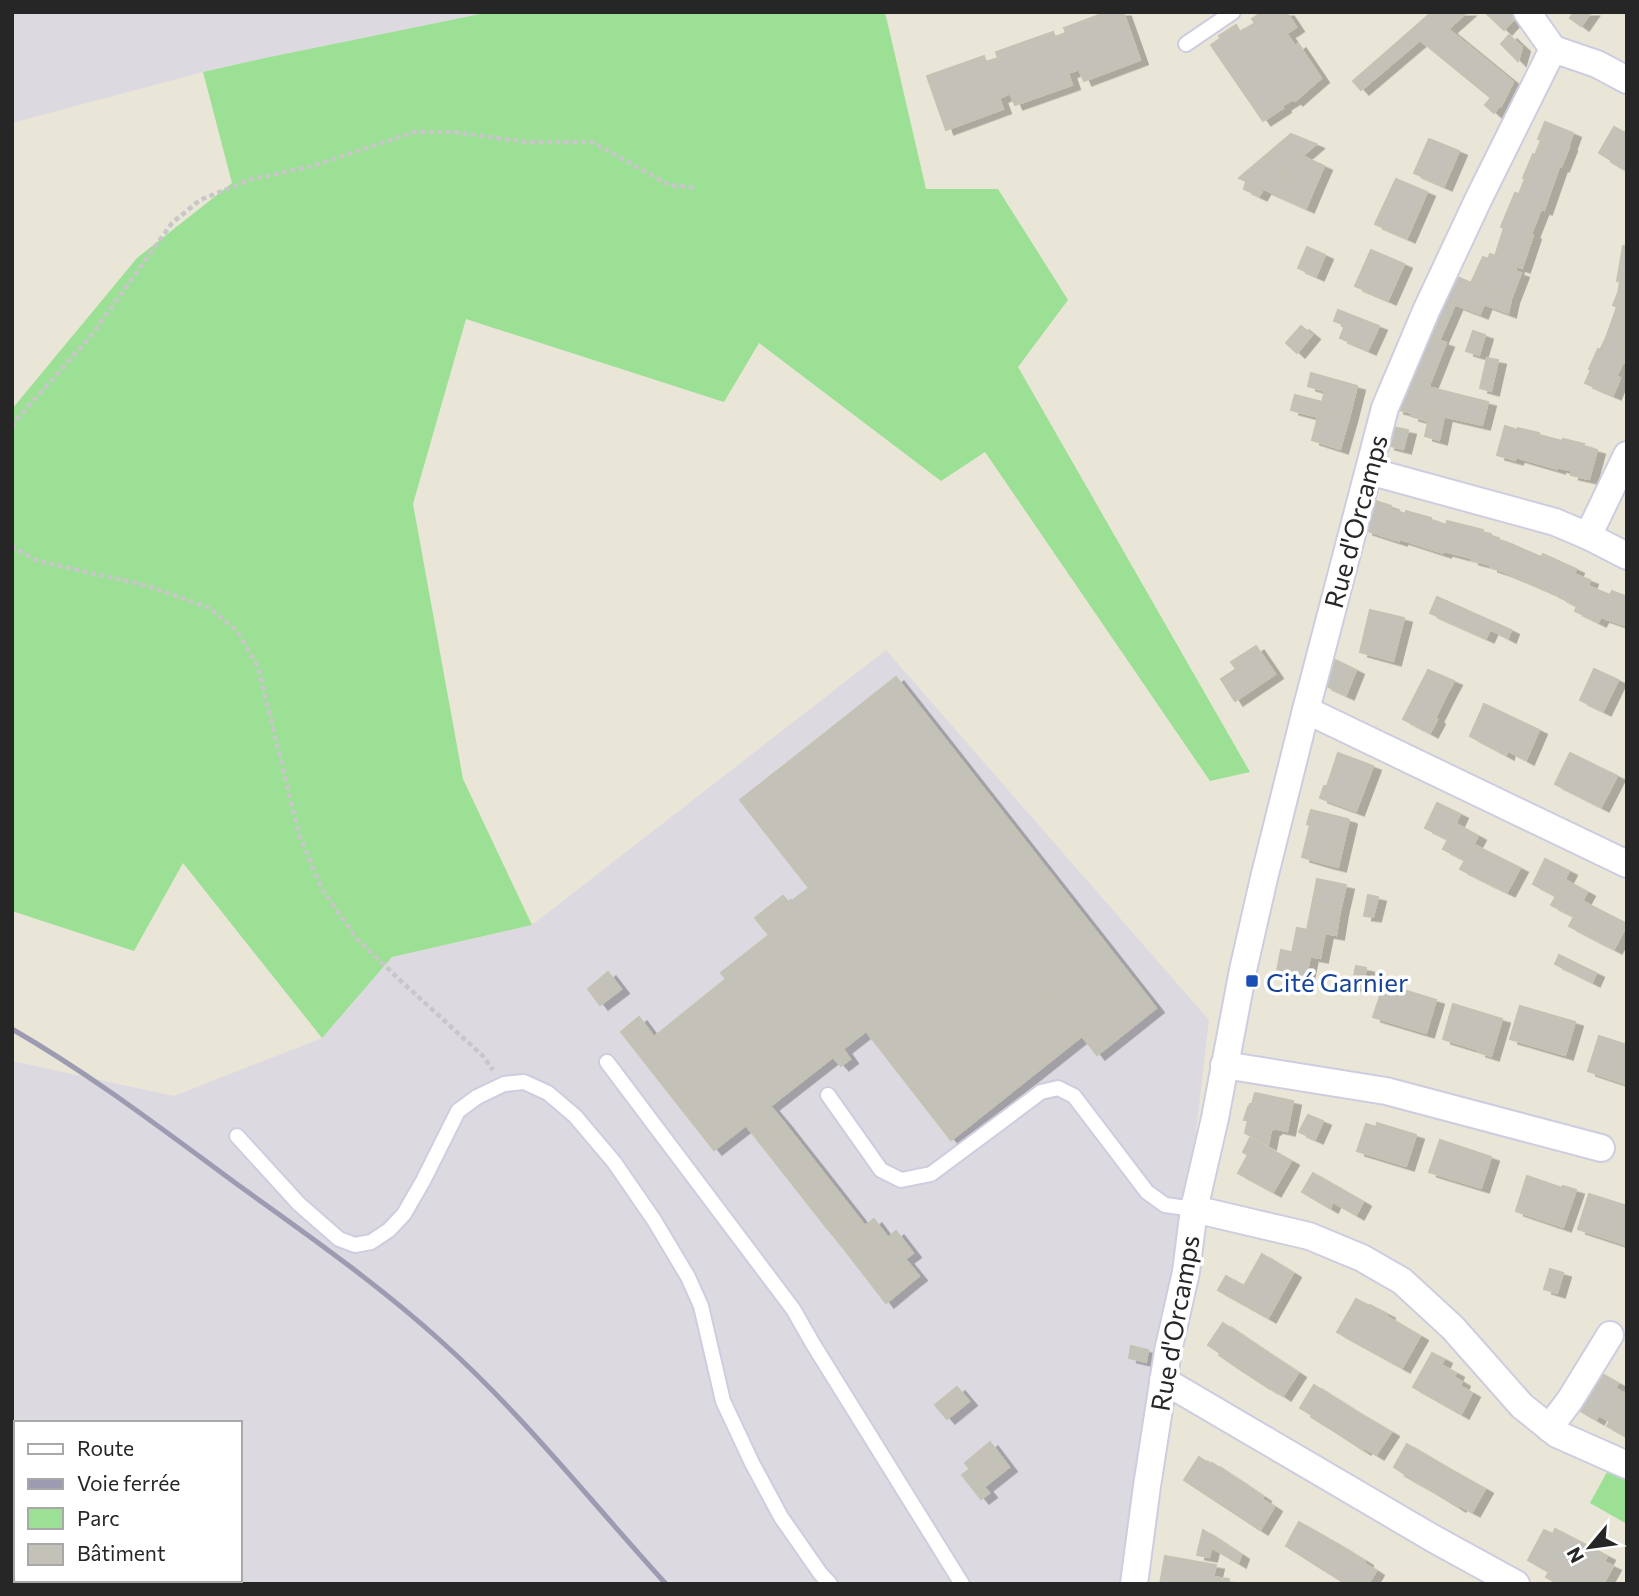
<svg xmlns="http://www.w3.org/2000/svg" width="1639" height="1596" font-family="Commissioner,sans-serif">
  <defs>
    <filter id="shadow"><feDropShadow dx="8" dy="4.5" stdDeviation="0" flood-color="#0004"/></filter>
  </defs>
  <rect width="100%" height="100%" fill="#e9e6d8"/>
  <g fill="#ddd9e1" fill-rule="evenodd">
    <polygon points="12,12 490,12 265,58 203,72 12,123"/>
    <path d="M 886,650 L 1209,1020 L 1143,1584 L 12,1584 L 12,1061 L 174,1096 L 322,1038 L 392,957 L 532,925 ZM 16,1423 L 240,1423 L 240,1580 L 16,1580 Z"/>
  </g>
  <g fill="#9be094">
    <polygon points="490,12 885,12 926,189 998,189 1068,300 1018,367 1250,772 1210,781 985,452 941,481 759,343 724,402 466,319 413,504 463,779 532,925 392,957 322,1038 183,863 134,951 12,911 12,409 137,258 232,183 203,72 265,58"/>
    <polygon points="1607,1472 1627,1477 1627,1524 1590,1503"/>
  </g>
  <g fill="#c4c2b8" stroke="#c4c2b2" stroke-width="2" filter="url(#shadow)">
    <polygon points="1107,12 1123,12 1140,60 1084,81 1079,69 1068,73 1072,85 1015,105 1010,93 999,98 1003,109 946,130 927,76 984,56 986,62 998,58 996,52 1053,32 1055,37 1066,33 1064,28"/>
    <polygon points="1262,12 1278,12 1290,31 1286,33 1295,46 1298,44 1321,78 1295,101 1293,99 1282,106 1283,108 1263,121 1211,45 1221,38 1219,36 1236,25 1240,32 1255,23 1252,19"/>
    <polygon points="1278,12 1286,12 1296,27 1290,31"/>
    <polygon points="1432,12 1467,12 1448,29 1513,82 1501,106 1500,105 1494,113 1485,105 1491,98 1420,40 1361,90 1353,81"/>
    <polygon points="1485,12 1511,12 1515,18 1504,30"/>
    <polygon points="1574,12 1591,12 1581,26 1570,18"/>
    <polygon points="1509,35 1522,47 1518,61 1501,44"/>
    <polygon points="1545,122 1573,133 1568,147 1569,147 1561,167 1559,167 1544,210 1541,209 1531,234 1533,235 1522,268 1516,266 1515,271 1521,273 1511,299 1471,283 1483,257 1488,259 1490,254 1495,256 1504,228 1501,227 1515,193 1519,194 1525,179 1523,178 1533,154 1535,155 1541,140 1538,139"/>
    <polygon points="1614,127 1627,134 1627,171 1611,162 1611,160 1599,153"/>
    <polygon points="1291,134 1316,144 1280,175 1314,189 1306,208 1239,178"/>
    <polygon points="1429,139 1459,151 1444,186 1414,173"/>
    <polygon points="1302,156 1324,166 1314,189 1280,175"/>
    <polygon points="1396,179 1427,192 1407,238 1375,224"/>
    <polygon points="1246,182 1263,189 1259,196 1244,189"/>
    <polygon points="1623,246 1627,246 1627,346 1606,338 1617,307 1613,305 1618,293 1620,282 1617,281"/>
    <polygon points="1307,247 1325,255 1316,276 1298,268"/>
    <polygon points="1371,250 1404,264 1388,300 1355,286"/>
    <polygon points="1452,275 1511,299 1508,313 1484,304 1480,314 1441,299"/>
    <polygon points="1441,299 1455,304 1439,341 1424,336"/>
    <polygon points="1338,310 1379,326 1368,350 1340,338 1345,325 1334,321"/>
    <polygon points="1301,326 1312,335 1297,353 1286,343"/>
    <polygon points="1473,331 1485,335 1479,355 1466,351"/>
    <polygon points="1424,336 1446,343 1428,388 1406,383"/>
    <polygon points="1606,338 1627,346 1627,360 1626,363 1623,362 1616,377 1620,378 1613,395 1585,383 1591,370 1589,369 1598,349 1600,350"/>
    <polygon points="1487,358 1498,360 1491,391 1480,388"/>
    <polygon points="1311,373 1357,386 1349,418 1293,402 1295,395 1322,402 1325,391 1308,386"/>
    <polygon points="1406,383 1436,389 1428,421 1411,416 1412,413 1396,409"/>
    <polygon points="1436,389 1488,402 1482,425 1430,413"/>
    <polygon points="1293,402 1349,418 1340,449 1312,440 1318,417 1291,410"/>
    <polygon points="1430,413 1444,416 1439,440 1425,436"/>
    <polygon points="1505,426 1518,430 1518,428 1539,433 1539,435 1562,441 1563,439 1584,444 1583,446 1597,450 1589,479 1571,475 1573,471 1557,467 1557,469 1516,457 1515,460 1497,455"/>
    <polygon points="1392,427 1408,430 1403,449 1387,445"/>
    <polygon points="1373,500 1391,506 1390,509 1406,514 1406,511 1431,518 1431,520 1446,525 1447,521 1483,530 1482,533 1499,538 1498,540 1511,544 1541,557 1543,554 1576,569 1574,574 1590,580 1588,586 1610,595 1612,591 1627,597 1627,626 1601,617 1598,622 1575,611 1577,606 1559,597 1559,595 1505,572 1490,567 1490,565 1471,560 1471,558 1444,551 1443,553 1400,539 1399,541 1365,530"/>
    <polygon points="1437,597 1446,601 1439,617 1430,613"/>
    <polygon points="1446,601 1511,630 1508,638 1490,629 1486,638 1439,617"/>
    <polygon points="1370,610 1404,618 1393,661 1360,652"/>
    <polygon points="1256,646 1275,674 1235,701 1221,679 1236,669 1231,662"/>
    <polygon points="1331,658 1356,670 1346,695 1324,685"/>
    <polygon points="1594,669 1618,680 1603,711 1580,700"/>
    <polygon points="1428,670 1454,681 1447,694 1422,682"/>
    <polygon points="896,677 1156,1008 1097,1055 1082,1036 1078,1039 833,727"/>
    <polygon points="1422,682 1447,694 1435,718 1437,720 1430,733 1403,719"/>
    <polygon points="1484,704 1539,730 1526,760 1507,750 1506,755 1470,736"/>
    <polygon points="833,727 1078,1039 951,1140 866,1031 843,1049 850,1059 841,1066 833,1057 714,1150 621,1032 639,1017 654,1037 726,979 721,973 769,935 755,918 783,896 789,903 809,888 740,800"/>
    <polygon points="1338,753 1373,766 1356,811 1320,798 1324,786 1327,786"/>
    <polygon points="1570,753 1617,776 1601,807 1555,784"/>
    <polygon points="1437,803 1460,814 1448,839 1425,828"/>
    <polygon points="1311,810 1347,819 1326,864 1302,857 1310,825 1307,824"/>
    <polygon points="1347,819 1349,820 1338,867 1326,864"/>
    <polygon points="1456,824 1478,836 1465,860 1443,849"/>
    <polygon points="1474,845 1496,856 1484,881 1460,869"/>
    <polygon points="1496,856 1520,868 1507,892 1484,881"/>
    <polygon points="1545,859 1569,871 1556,896 1533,884"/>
    <polygon points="1317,879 1346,885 1340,911 1312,905"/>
    <polygon points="1565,880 1587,892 1574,916 1551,905"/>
    <polygon points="1368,895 1378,897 1373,917 1364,916"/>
    <polygon points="1582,901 1605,913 1592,938 1569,926"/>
    <polygon points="1312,905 1340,911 1336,935 1307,930"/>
    <polygon points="1605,913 1627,924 1614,949 1592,938"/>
    <polygon points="1297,928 1325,933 1320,958 1292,953"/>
    <polygon points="1281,950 1310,956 1305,981 1276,976"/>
    <polygon points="1559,955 1577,964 1572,972 1555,964"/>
    <polygon points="1577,964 1596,973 1592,982 1572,972"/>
    <polygon points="1356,966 1366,968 1362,988 1352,986"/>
    <polygon points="608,972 621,989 600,1005 588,989"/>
    <polygon points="1384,984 1436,1000 1426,1033 1373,1017"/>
    <polygon points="1453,1004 1502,1019 1491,1056 1478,1052 1479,1050 1443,1039"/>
    <polygon points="1520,1006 1575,1022 1565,1055 1510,1039"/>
    <polygon points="1599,1036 1627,1045 1627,1084 1588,1071"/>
    <polygon points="1255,1093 1293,1101 1287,1131 1273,1128 1273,1130 1271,1130 1268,1145 1245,1133 1248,1120 1244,1120 1248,1107 1249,1107 1250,1104 1252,1104"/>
    <polygon points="770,1106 785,1124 760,1143 746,1125"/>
    <polygon points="1308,1115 1323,1121 1315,1139 1299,1132"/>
    <polygon points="1377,1123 1416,1135 1406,1166 1357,1151 1366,1124 1376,1127"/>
    <polygon points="785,1124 851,1208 827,1228 760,1143"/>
    <polygon points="1250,1138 1291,1161 1273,1192 1238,1173 1248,1155 1243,1152"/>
    <polygon points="1440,1140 1491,1157 1481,1188 1429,1172"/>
    <polygon points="1313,1173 1363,1202 1356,1215 1333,1202 1330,1208 1302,1192"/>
    <polygon points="1527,1176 1562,1188 1563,1186 1576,1190 1563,1227 1516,1211"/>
    <polygon points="1589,1194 1627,1206 1627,1245 1578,1229"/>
    <polygon points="851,1208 865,1226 841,1245 827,1228"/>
    <polygon points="874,1219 888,1238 896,1231 913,1253 905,1259 919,1276 910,1283 865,1226"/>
    <polygon points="865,1226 910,1283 886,1303 841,1245"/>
    <polygon points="1262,1254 1293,1273 1268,1318 1218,1290 1226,1276 1244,1286"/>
    <polygon points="1550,1269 1563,1273 1557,1293 1544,1289"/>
    <polygon points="1356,1299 1369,1306 1370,1305 1387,1314 1386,1316 1420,1336 1402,1368 1337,1332"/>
    <polygon points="1223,1323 1260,1348 1244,1372 1219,1355 1220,1353 1208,1345"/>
    <polygon points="1131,1346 1148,1350 1146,1362 1129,1358"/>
    <polygon points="1260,1348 1298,1373 1283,1396 1271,1388 1270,1389 1244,1372"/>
    <polygon points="1432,1353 1444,1359 1441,1365 1456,1373 1454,1377 1462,1382 1460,1386 1472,1393 1461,1414 1413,1387"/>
    <polygon points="1593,1369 1618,1383 1615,1388 1625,1394 1627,1391 1627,1437 1607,1426 1610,1421 1604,1418 1599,1415 1596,1420 1572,1406"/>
    <polygon points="1314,1385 1352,1409 1337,1433 1311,1417 1312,1415 1300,1408"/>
    <polygon points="957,1387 969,1401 947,1419 935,1405"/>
    <polygon points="1352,1409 1391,1432 1376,1455 1364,1448 1363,1450 1337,1433"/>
    <polygon points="990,1442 1009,1467 984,1487 989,1493 981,1499 962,1475 970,1469 965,1463"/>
    <polygon points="1407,1444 1446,1467 1432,1491 1405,1476 1406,1475 1394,1467"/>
    <polygon points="1199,1457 1211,1465 1212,1463 1238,1480 1222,1505 1184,1480"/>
    <polygon points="1446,1467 1485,1489 1472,1512 1459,1505 1458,1507 1432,1491"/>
    <polygon points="1238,1480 1263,1497 1262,1499 1274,1507 1260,1530 1222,1505"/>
    <polygon points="1299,1522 1339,1545 1324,1570 1286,1546"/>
    <polygon points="1555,1529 1607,1556 1604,1562 1613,1566 1603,1584 1559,1584 1546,1577 1549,1572 1528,1560 1544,1530 1553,1534"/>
    <polygon points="1203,1530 1214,1537 1209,1557 1197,1555"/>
    <polygon points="1214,1537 1241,1555 1238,1563 1211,1547"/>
    <polygon points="1339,1545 1365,1561 1364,1563 1376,1571 1368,1584 1346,1584 1324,1570"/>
    <polygon points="1165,1556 1216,1565 1213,1577 1229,1579 1228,1584 1160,1584"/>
  </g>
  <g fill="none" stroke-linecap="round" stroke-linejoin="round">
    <g stroke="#cecde0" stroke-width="18">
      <g id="lane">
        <polyline points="1186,44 1233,12"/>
        <polyline points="607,1062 793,1309 813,1344 962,1584"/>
        <polyline points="828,1095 881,1170 901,1180 931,1174 1041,1092 1058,1088 1074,1096 1147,1192 1165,1205 1194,1209"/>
        <polyline points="237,1136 299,1204 339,1239 355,1245 371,1242 389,1230 404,1214 423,1181 458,1111 477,1097 504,1084 524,1082 548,1093 575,1116 614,1162 654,1220 688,1277 701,1306 723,1401 752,1463 781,1517 820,1573 830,1584"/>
      </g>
    </g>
    <g stroke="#cecde0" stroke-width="30">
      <g id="street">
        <polyline points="1527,12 1553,49"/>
        <polyline points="1553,49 1597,64 1627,80"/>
        <polyline points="1369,471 1555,522 1588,536 1627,455"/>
        <polyline points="1588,536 1627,556"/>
        <polyline points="1306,710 1627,864"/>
        <polyline points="1224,1065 1386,1091 1601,1148"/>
        <polyline points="1194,1209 1309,1236 1362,1258 1402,1281 1453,1328 1522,1406 1557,1434 1627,1465"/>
        <polyline points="1163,1380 1434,1539 1516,1584"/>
        <polyline points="1549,1428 1570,1400 1610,1335"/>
        <polyline points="1134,1584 1147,1486 1168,1351 1186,1272 1194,1209 1215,1118 1243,970 1264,878 1306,710 1385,408 1426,311 1479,198 1553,49"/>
      </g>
    </g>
    <g stroke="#c7c7c7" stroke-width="4.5" stroke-dasharray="5 3.5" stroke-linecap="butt">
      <polyline points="12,427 18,418 90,337 172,223 200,200 252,179 313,166 414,132 454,132 525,142 592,142 669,185 698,188"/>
      <polyline points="12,545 14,548 38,561 148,586 210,608 237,631 258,667 299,835 322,889 357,939 401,981 483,1056 493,1070"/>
    </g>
    <use href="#lane" stroke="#fff" stroke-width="14"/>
    <use href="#street" stroke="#fff" stroke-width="26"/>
    <g stroke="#9d9bb1" stroke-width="5">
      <path d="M 12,1029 C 90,1074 162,1129 234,1182 C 305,1233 378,1284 443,1343 C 523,1415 593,1504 666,1584"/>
      <polyline points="12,1580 19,1584"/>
    </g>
  </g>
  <rect fill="#1a4fb4" stroke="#fff" stroke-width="2.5" x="1245" y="974" width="14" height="14" rx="3.5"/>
  <g text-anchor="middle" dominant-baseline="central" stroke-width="7" stroke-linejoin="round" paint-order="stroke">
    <g font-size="26" fill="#262626" stroke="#fff">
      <text transform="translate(1355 521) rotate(-75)">Rue d'Orcamps</text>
      <text transform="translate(1174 1323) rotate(-80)">Rue d'Orcamps</text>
    </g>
    <g font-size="26" fill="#164399" stroke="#fff" text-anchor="start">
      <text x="1266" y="981">Cité Garnier</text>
    </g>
  </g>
  <rect width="1639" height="1596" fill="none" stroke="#262626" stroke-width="28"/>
  <rect x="14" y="1421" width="228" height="161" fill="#ffffff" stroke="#a8a8a8" stroke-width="2"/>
  <rect x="28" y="1444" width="35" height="10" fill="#ffffff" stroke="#a8a8a8" stroke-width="2"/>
  <text x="77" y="1456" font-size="21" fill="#262626">Route</text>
  <rect x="28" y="1479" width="35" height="10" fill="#9d9bb1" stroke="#a8a8a8" stroke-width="2"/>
  <text x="77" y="1491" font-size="21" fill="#262626">Voie ferrée</text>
  <rect x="28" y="1508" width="35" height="21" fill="#9be094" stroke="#a8a8a8" stroke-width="2"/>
  <text x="77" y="1526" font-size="21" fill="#262626">Parc</text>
  <rect x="28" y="1544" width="35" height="21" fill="#c4c2b8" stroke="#a8a8a8" stroke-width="2"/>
  <text x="77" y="1561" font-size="21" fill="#262626">Bâtiment</text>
  <g transform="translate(1590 1547) rotate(241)" stroke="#ffffff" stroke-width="5" paint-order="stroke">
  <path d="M0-5L12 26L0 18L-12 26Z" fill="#262626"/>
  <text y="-10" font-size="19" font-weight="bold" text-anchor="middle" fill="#262626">N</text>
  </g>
</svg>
